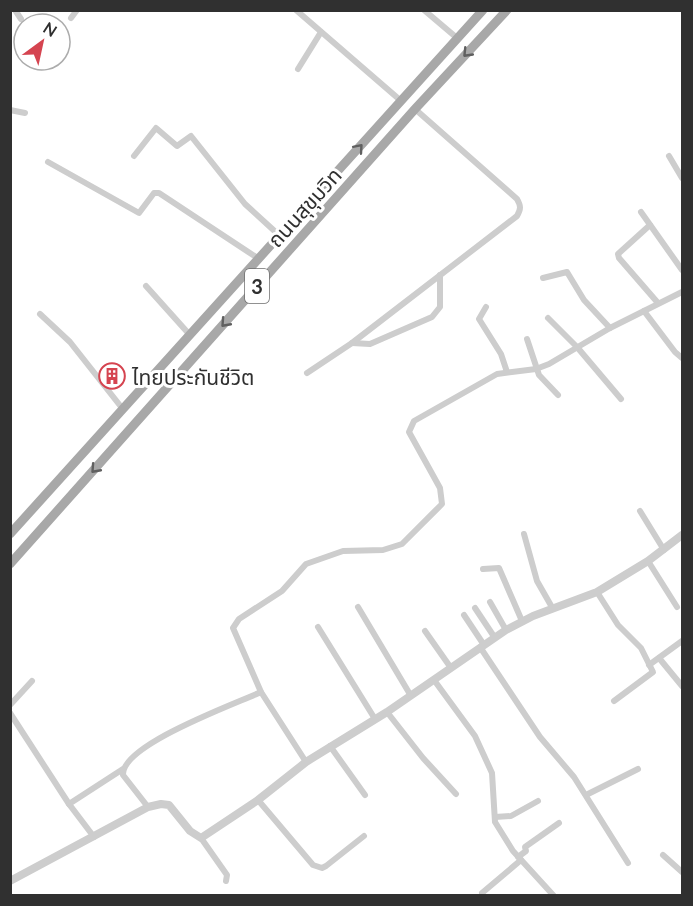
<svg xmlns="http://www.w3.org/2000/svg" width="693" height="906" font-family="Lato,'Noto Sans Thai',sans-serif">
  <rect width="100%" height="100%" fill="#fff"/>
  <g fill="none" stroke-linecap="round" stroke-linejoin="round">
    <g stroke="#cdcdcd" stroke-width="6">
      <polyline points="15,10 21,19"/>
      <polyline points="296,10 400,100"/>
      <polyline points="424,10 457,38"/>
      <polyline points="71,18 77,10"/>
      <polyline points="298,69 321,32"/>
      <polyline points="10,110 25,113"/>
      <polyline points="134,156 156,128 177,146 191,136 245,204 280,236"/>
      <polyline points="669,156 682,178"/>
      <polyline points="48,162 139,213 154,193 159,193 259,259"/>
      <polyline points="641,212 682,270"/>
      <polyline points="650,225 618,254 619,258 658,303"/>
      <polyline points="543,278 567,272 584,300 610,328"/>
      <polyline points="146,286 189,334"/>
      <polyline points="486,307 479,319 501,354 507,372"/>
      <polyline points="644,311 675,352 682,358"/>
      <polyline points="40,314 70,342 122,408"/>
      <polyline points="548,318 577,347 621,399"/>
      <polyline points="527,339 539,375 558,395"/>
      <polyline points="352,343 370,344 432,317 440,307 440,275"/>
      <path d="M 307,373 L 352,343 L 517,216 C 521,209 521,206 517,199 L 415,109"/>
      <polyline points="640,511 664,550"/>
      <polyline points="524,534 537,581 553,609"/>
      <polyline points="648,561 677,607"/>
      <polyline points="483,569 499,568 522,621"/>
      <polyline points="597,592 618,625 641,648 653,672 614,701"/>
      <polyline points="490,602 506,630"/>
      <polyline points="358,607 411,696"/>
      <polyline points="475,608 495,638"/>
      <polyline points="464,615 484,645"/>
      <polyline points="318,627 375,719"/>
      <polyline points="425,631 451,668"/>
      <polyline points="480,647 540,737 574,777 628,863"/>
      <polyline points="659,658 682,686"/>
      <polyline points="649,665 682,641"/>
      <polyline points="434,680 475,736 492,773 495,822 513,851 554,896"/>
      <polyline points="10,705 32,681"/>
      <polyline points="387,712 423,758 456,794"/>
      <polyline points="10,713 69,804 94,837"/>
      <polyline points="330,746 365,795"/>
      <polyline points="306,762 261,692 233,628 239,619 282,591 306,564 343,551 383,550 402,544 442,504 440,488 409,432 414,421 497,374 536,369 549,364 610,328 682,292"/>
      <polyline points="586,795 638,769"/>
      <polyline points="258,800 313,865 322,868 326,866 364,836"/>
      <polyline points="69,804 123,769"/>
      <path d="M 148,807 L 123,775 C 121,745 235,704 261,692"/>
      <polyline points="495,817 511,816 538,801"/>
      <polyline points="201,838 227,875 226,881"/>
      <polyline points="663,855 682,872"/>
      <polyline points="518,857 526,851 525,847 559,823"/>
      <polyline points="482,893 521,860"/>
    </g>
    <polyline stroke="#cdcdcd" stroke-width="8" points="10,881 148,807 161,804 169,805 190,831 201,838 258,800 306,762 387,712 506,630 533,616 597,592 648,561 682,535"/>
    <g stroke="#a8a8a8" stroke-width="9">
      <polyline points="10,534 483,10"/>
      <polyline points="10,564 415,109 507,10"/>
    </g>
  </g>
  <defs><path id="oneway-chevron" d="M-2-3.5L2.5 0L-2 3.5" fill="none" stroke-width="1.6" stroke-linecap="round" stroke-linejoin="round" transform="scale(1.5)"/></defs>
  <g stroke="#606060">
    <use href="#oneway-chevron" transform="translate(467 53) rotate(134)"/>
    <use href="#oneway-chevron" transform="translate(359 148) rotate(-49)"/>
    <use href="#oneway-chevron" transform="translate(225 323) rotate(132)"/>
    <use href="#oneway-chevron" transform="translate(95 469) rotate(132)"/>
  </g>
  <defs>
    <g id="building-ring" transform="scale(1.35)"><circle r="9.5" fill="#fff" stroke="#d54450" stroke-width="1.5"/><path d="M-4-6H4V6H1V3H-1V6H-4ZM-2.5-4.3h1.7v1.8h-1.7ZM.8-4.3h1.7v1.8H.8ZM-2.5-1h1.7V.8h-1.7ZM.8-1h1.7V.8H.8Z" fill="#d54450"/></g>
  </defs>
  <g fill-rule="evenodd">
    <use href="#building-ring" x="112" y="376"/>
  </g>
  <g text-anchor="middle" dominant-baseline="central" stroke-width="6" stroke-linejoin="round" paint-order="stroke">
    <rect fill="#fff" stroke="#6e6e6e" stroke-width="1.5" x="245" y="269" width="24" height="34" rx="4.5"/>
    <g font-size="20" font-weight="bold" fill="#303030">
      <text x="257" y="286">3</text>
    </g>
    <g font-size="21" fill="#303030" stroke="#fff">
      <text transform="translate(304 207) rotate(-48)">ถนนสุขุมวิท</text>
    </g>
    <g font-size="21" fill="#303030" stroke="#fff" text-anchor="start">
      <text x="132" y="376">ไทยประกันชีวิต</text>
    </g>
  </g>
  <rect width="693" height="906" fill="none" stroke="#303030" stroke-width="24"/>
  <g transform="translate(42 42) rotate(33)"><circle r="28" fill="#ffffff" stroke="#acacac" stroke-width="1.5"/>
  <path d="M0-4.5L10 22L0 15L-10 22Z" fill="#d54450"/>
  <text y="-9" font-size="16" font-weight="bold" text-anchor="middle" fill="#303030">N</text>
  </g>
</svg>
